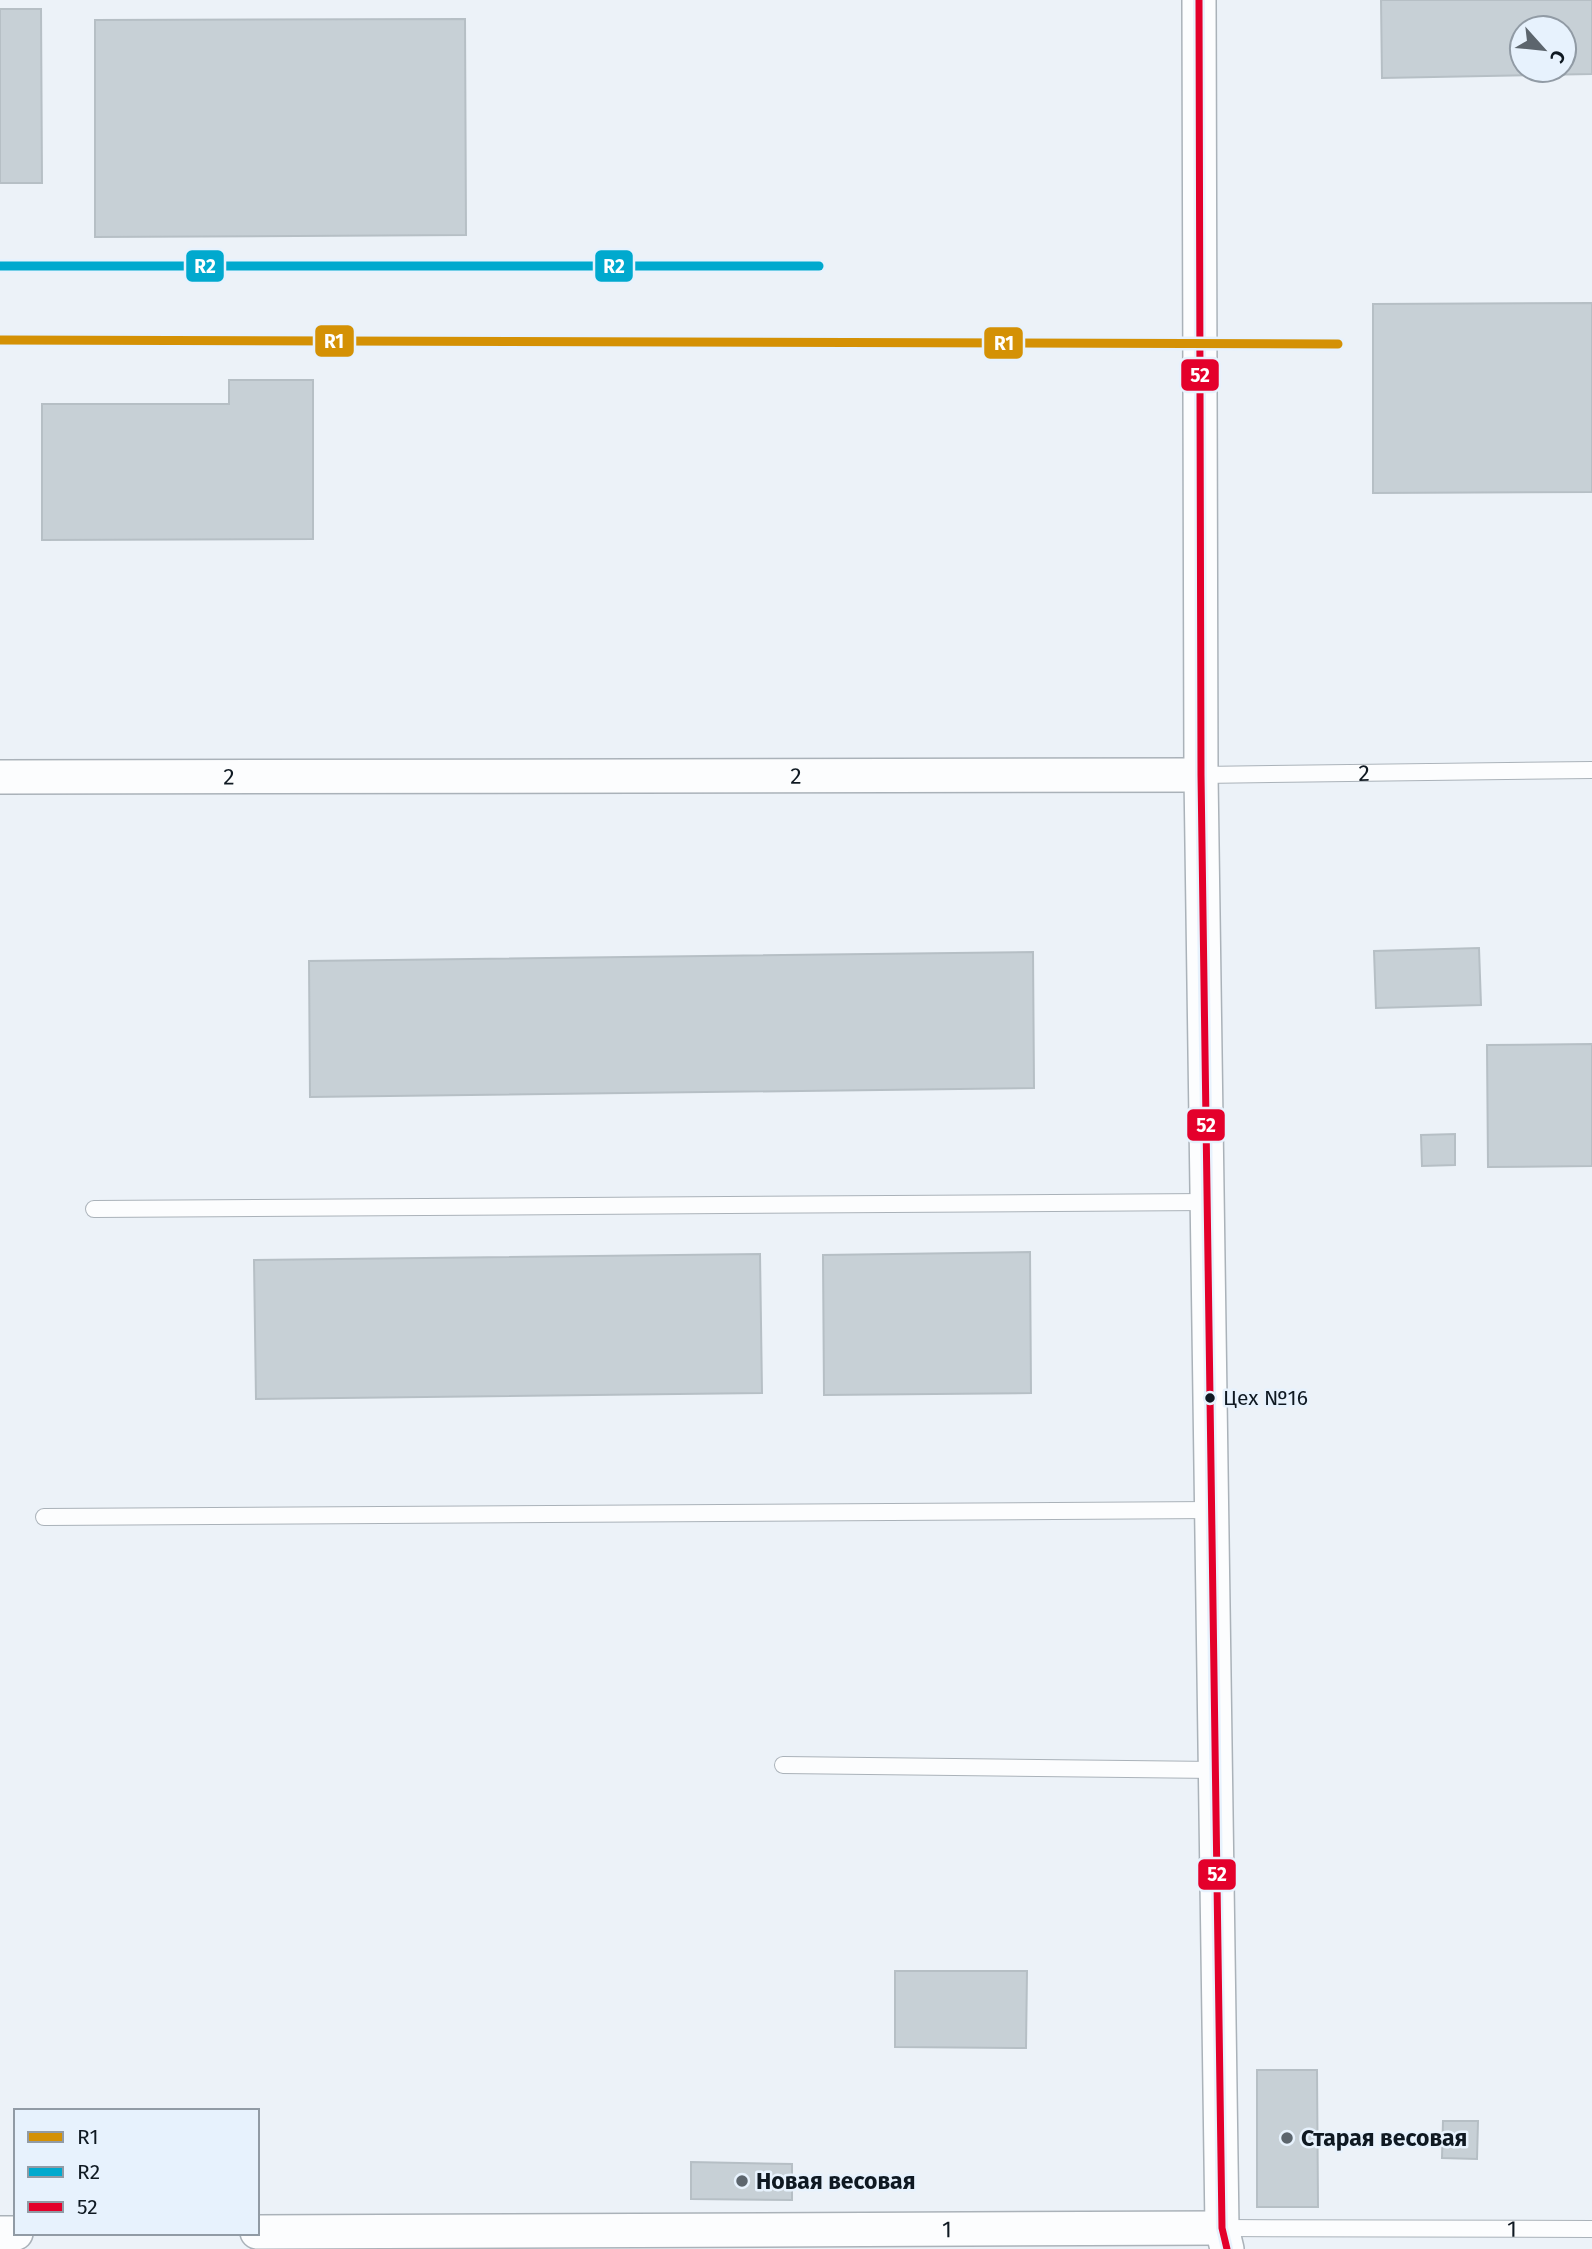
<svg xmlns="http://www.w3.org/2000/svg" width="1592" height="2249" font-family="'Fira Sans',sans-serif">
  <rect width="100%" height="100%" fill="#ecf2f8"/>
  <g fill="#c7d0d6" stroke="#b6bfc5" stroke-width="2" fill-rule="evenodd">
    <path d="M 1381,0 L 1592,0 L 1592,74 L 1382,78 ZM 1522,28 L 1564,28 L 1564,70 L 1522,70 Z"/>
    <polygon points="0,9 41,9 42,183 0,183"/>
    <polygon points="465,19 466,235 95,237 95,20"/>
    <polygon points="1592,303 1592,492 1373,493 1373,304"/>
    <polygon points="229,380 313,380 313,539 42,540 42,404 229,404"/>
    <polygon points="1479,948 1481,1005 1376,1008 1374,951"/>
    <polygon points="1033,952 1034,1088 310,1097 309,961"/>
    <polygon points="1592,1044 1592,1166 1488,1167 1487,1045"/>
    <polygon points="1455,1134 1455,1165 1422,1166 1421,1135"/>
    <polygon points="1030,1252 1031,1393 824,1395 823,1255"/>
    <polygon points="760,1254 762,1393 256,1399 254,1260"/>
    <polygon points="895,1971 1027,1971 1026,2048 895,2047"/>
    <polygon points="1257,2070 1317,2070 1318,2207 1257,2207"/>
    <polygon points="1443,2121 1478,2121 1477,2159 1442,2158"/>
    <polygon points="691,2162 792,2164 792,2200 691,2199"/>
  </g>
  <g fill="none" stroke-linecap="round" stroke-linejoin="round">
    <g stroke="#aab2b9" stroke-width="18">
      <g id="lane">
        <path id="s1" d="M 1201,775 L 1592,770"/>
        <polyline points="94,1209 1207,1202"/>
        <polyline points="44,1517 1211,1510"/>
        <polyline points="783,1765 1215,1770"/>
        <path id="s2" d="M 1222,2228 L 1592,2229"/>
      </g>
    </g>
    <g stroke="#aab2b9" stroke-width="36">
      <g id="street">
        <polyline points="1199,0 1201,775 1222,2228 1227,2249"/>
        <path id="s3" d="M 0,777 L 1201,775"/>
        <path id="s4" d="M 257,2232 L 1222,2228"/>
        <polyline points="0,2233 16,2233"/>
      </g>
    </g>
    <use href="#lane" stroke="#fcfdfe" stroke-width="16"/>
    <use href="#street" stroke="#fcfdfe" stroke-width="33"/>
    <g stroke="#e7f2fd" stroke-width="12">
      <polyline id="bus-1" points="1199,0 1201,775 1222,2228 1227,2249"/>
    </g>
    <use href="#bus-1" stroke="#e4002b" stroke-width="7"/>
    <g stroke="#e7f2fd" stroke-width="14">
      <polyline id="rail-1" points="0,340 1338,344"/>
    </g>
    <g stroke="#e7f2fd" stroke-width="14">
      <polyline id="rail-2" points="0,266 819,266"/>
    </g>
    <use href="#rail-1" stroke="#d49105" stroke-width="9"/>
    <use href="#rail-2" stroke="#00a9ce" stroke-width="9"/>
  </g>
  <circle fill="#0f1922" stroke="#e7f2fd" stroke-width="2.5" cx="1210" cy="1398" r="6"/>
  <g fill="#5c656d" stroke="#e7f2fd" stroke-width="2.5">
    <circle cx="1287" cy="2138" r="7"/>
    <circle cx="742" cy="2181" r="7"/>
  </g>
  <g text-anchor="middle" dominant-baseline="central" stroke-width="5" stroke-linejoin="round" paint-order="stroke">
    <g font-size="21" fill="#0f1922" stroke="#e7f2fd" text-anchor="start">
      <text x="1223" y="1398">Цех №16</text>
    </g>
    <g font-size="23" fill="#0f1922" stroke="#e7f2fd">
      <text stroke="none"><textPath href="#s1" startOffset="163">2</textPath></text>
      <text stroke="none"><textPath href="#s3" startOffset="796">2</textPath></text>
      <text stroke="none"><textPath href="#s3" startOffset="229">2</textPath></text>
      <text stroke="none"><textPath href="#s4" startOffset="690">1</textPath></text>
      <text stroke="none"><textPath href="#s2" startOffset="290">1</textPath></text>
    </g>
    <g font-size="23" font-weight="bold" fill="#0f1922" stroke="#e7f2fd" text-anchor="start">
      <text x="1301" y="2138">Старая весовая</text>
      <text x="756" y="2181">Новая весовая</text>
    </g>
  </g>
  <g stroke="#e7f2fd" stroke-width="2.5">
    <rect x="185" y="249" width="40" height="34" rx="7" fill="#00a9ce"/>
    <rect x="594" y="249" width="40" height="34" rx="7" fill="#00a9ce"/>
    <rect x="314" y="324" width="41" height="34" rx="7" fill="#d49105"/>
    <rect x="983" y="326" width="41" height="34" rx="7" fill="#d49105"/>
    <rect x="1180" y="358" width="40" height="34" rx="7" fill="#e4002b"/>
    <rect x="1186" y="1108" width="40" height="34" rx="7" fill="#e4002b"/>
    <rect x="1197" y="1858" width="40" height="33" rx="7" fill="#e4002b"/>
  </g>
  <g font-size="19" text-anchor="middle" font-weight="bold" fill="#fff">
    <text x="205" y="273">R2</text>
    <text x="614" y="273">R2</text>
    <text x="334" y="348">R1</text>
    <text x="1004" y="350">R1</text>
    <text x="1200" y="382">52</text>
    <text x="1206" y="1132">52</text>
    <text x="1217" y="1881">52</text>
  </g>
  <rect x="14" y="2109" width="245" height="126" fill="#e7f2fd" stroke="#919ba5" stroke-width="2"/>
  <rect x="28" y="2132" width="35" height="10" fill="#d49105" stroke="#919ba5" stroke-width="2"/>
  <text x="77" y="2144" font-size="21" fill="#0f1922">R1</text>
  <rect x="28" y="2167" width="35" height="10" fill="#00a9ce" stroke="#919ba5" stroke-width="2"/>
  <text x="77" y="2179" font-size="21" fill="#0f1922">R2</text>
  <rect x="28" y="2202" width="35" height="10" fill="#e4002b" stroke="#919ba5" stroke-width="2"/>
  <text x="77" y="2214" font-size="21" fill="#0f1922">52</text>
  <g transform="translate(1543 49) rotate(117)"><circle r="33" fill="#e7f2fd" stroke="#919ba5" stroke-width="2"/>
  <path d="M0-5L12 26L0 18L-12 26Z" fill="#5c656d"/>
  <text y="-10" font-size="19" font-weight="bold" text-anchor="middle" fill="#0f1922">С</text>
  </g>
</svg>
